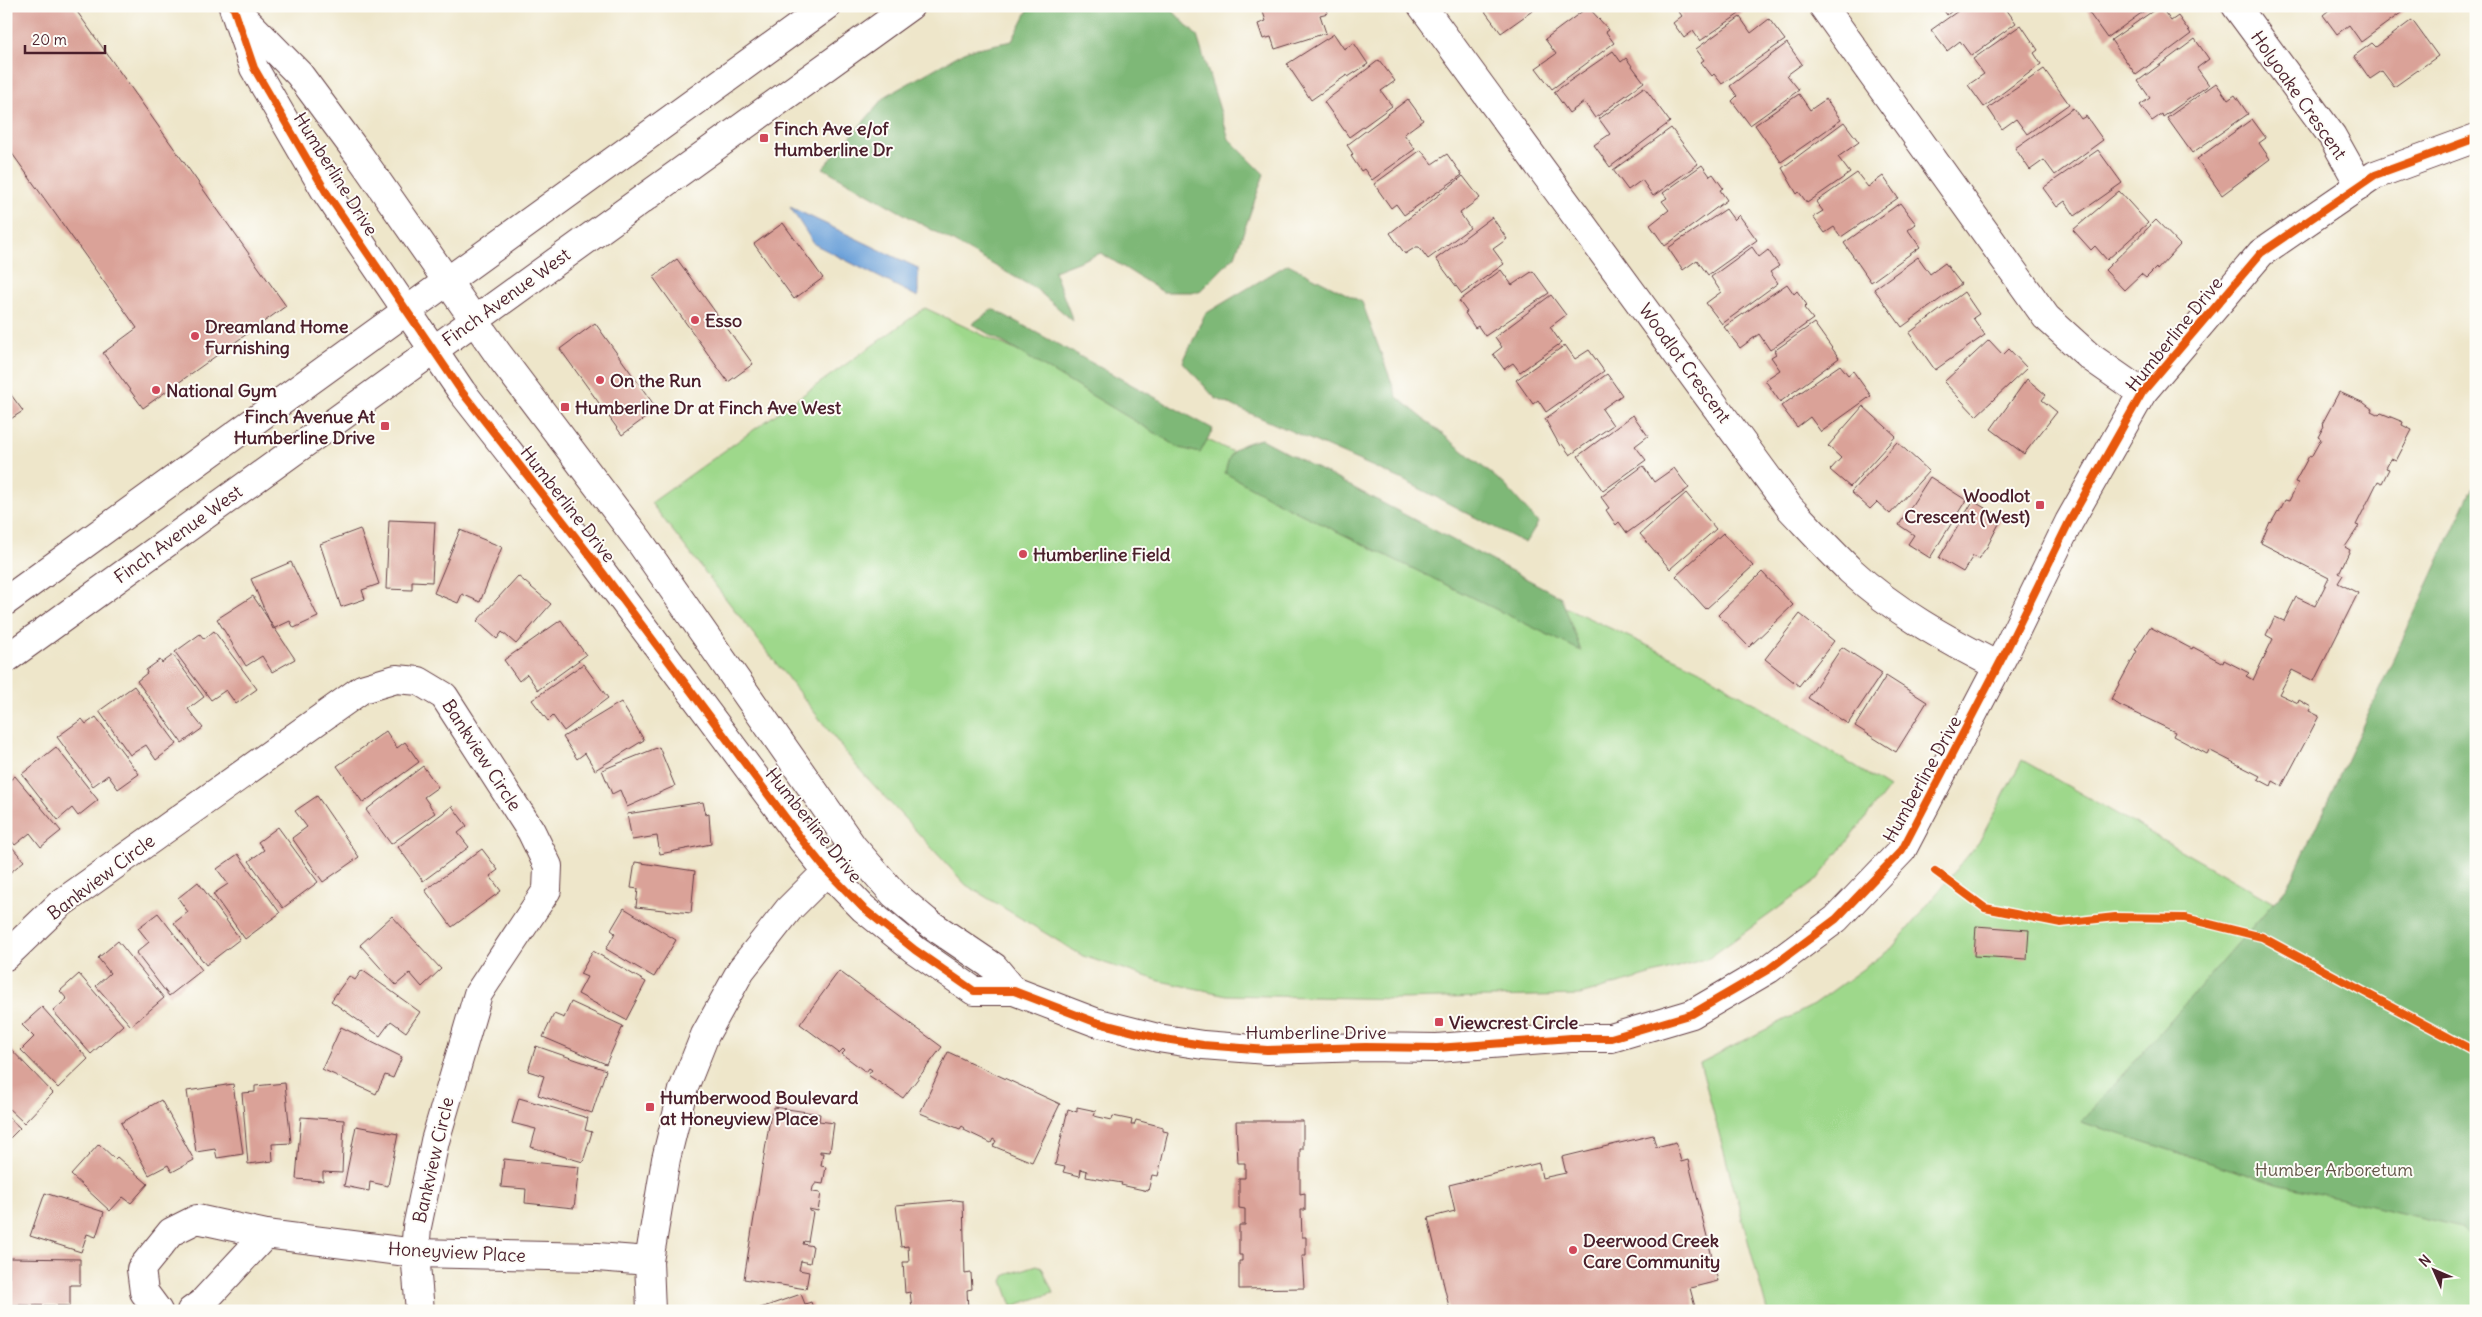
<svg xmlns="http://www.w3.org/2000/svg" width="2482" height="1317" font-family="Delius,sans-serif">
  <rect width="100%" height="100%" fill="#fdfcf7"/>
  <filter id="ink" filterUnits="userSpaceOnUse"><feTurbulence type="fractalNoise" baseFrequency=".02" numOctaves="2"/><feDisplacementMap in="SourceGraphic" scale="10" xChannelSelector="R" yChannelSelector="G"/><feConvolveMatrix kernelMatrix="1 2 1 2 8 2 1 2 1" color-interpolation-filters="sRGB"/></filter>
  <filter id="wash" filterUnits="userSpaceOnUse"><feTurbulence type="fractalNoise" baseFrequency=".0096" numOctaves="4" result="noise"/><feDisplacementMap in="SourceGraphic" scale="20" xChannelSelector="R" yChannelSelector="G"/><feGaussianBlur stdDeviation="1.12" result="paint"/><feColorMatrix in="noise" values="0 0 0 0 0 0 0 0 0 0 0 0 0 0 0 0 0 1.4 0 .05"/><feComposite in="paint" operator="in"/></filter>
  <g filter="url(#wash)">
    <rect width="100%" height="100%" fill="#eee6ca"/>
    <g fill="#9ed88b" stroke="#747c5b">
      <polygon points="925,308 1704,672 1889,788 1816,881 1709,958 1580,995 1398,999 1227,995 1160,981 1083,956 966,885 858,768 651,503"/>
      <polygon points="2476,726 2476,1311 1767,1311 1700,1063 1810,1007 1892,948 1979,842 2022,760 2321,930"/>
      <polygon points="1037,1265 1042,1267 1053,1293 1012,1306 1003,1281 1006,1275"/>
    </g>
    <g fill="#7eb877" stroke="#646c51">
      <polygon points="1030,6 1138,6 1172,10 1197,36 1229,139 1264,174 1235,256 1199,292 1163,292 1101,253 1054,271 1073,321 1036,289 823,168 886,96 968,50 1012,41"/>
      <polygon points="1288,264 1362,302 1397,397 1505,485 1538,523 1525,543 1399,478 1215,398 1183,362 1205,314"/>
      <polygon points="993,309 1213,429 1200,453 1180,448 972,324"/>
      <path d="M 1261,439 L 1561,597 L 1581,651 L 1283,505 L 1225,473 C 1230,448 1237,445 1261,439 Z"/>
      <polygon points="2476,480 2476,1242 2461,1227 2277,1184 2081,1122 2289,885"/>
    </g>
    <polygon fill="#6ca1d9" stroke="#5b6082" points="790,207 918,268 918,297 814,244"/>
    <g id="blocks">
      <g fill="#daa298">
        <polygon points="6,6 73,6 286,306 143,408 103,353 137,328 6,145"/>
        <polygon points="1270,6 1325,6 1328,13 1320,15 1326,33 1275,49 1271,37 1263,39 1258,24 1266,21 1262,9"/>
        <polygon points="1481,6 1533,6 1535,9 1501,33"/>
        <polygon points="1675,6 1738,6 1742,12 1700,41 1693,31 1684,38 1673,23 1682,16"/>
        <polygon points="1941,6 1958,6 1947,15"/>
        <polygon points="1965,6 2004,6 2016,23 1971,56 1960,41 1947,51 1931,30"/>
        <polygon points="2084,6 2151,6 2107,38"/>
        <polygon points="2160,6 2171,21 2178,16 2191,34 2136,75 2111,40"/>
        <polygon points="2334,6 2403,6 2405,10 2361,42 2349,25 2337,34 2323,15"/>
        <polygon points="1588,7 1609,30 1606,32 1614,43 1552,89 1536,68 1556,54 1545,39"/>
        <polygon points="1740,17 1751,33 1769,19 1785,40 1722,84 1714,74 1712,76 1701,62 1704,60 1696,49"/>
        <polygon points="2412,20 2438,56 2394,87 2382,71 2370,79 2354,56 2372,43 2376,47"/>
        <polygon points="2021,25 2038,50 2034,53 2041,64 1984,107 1968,85 1984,74 1973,59"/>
        <polygon points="1334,34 1344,49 1354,43 1368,64 1348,77 1347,75 1311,100 1287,64"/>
        <polygon points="2195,39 2209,59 2197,68 2209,85 2163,117 2162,114 2152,121 2140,105 2150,98 2138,81"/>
        <polygon points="1787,43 1802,64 1787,75 1799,90 1750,125 1732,101 1737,96 1730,86"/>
        <polygon points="1613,51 1621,62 1626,58 1644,82 1595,118 1584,102 1569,113 1554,92"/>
        <polygon points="1379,60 1395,81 1381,91 1392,106 1349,137 1324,102"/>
        <polygon points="2044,69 2069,104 2027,134 2016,119 2002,129 1988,108"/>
        <polygon points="2216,83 2228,100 2235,95 2248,114 2192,153 2167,118"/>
        <polygon points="1644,87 1670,122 1610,167 1594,145 1610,134 1599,119"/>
        <polygon points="1799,94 1810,110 1826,99 1841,120 1781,162 1755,125"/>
        <polygon points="1408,99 1423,120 1404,134 1415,149 1372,180 1364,169 1361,171 1351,156 1353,154 1347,145"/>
        <polygon points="2073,108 2081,119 2086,116 2103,140 2055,175 2044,160 2030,170 2015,148"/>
        <polygon points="2252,119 2266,138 2259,143 2270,159 2222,195 2197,159"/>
        <polygon points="1844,122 1859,142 1838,157 1850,173 1807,203 1799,192 1797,194 1782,168"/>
        <polygon points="1671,128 1698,164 1653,196 1642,180 1628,190 1613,170"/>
        <polygon points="1421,150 1432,164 1447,154 1462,175 1404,215 1396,204 1391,208 1374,184"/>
        <polygon points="2098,150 2122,183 2075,216 2065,201 2057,207 2043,188"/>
        <polygon points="1702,165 1710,176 1713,174 1723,188 1720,190 1727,200 1665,246 1650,225 1669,210 1662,201 1667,198 1663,193"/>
        <polygon points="1857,173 1868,187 1883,176 1898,198 1841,237 1834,227 1825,233 1813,217 1823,211 1816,202"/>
        <polygon points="1463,176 1480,198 1460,213 1470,228 1428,259 1419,247 1416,247 1405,254 1390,233"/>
        <polygon points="2119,191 2148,223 2107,260 2095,246 2091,250 2073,230"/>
        <polygon points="1900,203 1916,224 1908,230 1920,247 1871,282 1844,243"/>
        <polygon points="1726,209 1734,220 1739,215 1757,240 1708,275 1697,260 1683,270 1668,248"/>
        <polygon points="1492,217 1507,239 1493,249 1504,264 1462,294 1436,259"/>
        <polygon points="2156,220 2180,245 2157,270 2156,268 2146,278 2141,274 2124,290 2105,270"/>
        <polygon points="783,223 823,278 794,299 754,244"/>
        <polygon points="1752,247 1759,257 1768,250 1779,266 1770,272 1778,283 1722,324 1706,303 1721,292 1711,277"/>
        <polygon points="1918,257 1930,274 1945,263 1961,284 1902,327 1874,289"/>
        <polygon points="677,259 753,364 728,382 653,277"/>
        <polygon points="1501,270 1512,285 1533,271 1549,293 1485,336 1478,326 1475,328 1465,313 1467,312 1459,301"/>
        <polygon points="1787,284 1794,294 1797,291 1807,305 1804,308 1813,319 1770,350 1759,334 1740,348 1724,327"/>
        <polygon points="1964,292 1979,314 1973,318 1985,335 1935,370 1909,333"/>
        <polygon points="1551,295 1566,315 1550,327 1561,343 1520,372 1513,363 1504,369 1493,354 1502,347 1495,337"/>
        <polygon points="595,323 657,409 622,435 560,349"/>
        <polygon points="1814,323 1839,358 1780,402 1765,380 1780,370 1771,357 1776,354 1774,351"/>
        <polygon points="1989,340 2003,355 2009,349 2027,368 1976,416 1944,382"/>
        <polygon points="1565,345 1575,359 1589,350 1604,371 1546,412 1538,400 1533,404 1516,380"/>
        <polygon points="1840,365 1848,375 1853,371 1871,396 1821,432 1810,417 1797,427 1781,406"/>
        <polygon points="1607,374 1622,395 1602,409 1613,425 1570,455 1562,444 1560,446 1545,419"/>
        <polygon points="2027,379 2046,395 2042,400 2057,412 2024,454 1991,429"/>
        <polygon points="6,388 23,411 6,422"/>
        <polygon points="2339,392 2364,403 2372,409 2371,411 2379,415 2381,413 2403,422 2402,425 2412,430 2396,461 2391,459 2386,468 2389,469 2382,483 2378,481 2356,525 2359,526 2345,547 2350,550 2339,573 2343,575 2338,583 2358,593 2314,681 2292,670 2279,694 2298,703 2299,700 2311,707 2309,711 2319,716 2282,786 2273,781 2271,786 2258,779 2260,776 2209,750 2207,754 2173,736 2175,732 2119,705 2111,699 2137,651 2135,650 2150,627 2192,649 2193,647 2223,663 2224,660 2249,673 2246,676 2253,680 2273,639 2266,635 2275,617 2284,621 2296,597 2315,606 2329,578 2261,543 2270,522 2271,523 2278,511 2279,512 2285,500 2289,501 2298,483 2295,482 2309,456 2311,457 2321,439 2318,437 2324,426 2322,424"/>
        <polygon points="1863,406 1896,436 1850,487 1830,470 1841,458 1828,446"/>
        <polygon points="1633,415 1648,436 1635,446 1646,460 1603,491 1578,456"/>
        <polygon points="1897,442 1929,471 1890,514 1877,502 1870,509 1851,492"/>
        <polygon points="1643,466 1654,482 1674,468 1689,488 1627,533 1619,522 1616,525 1606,510 1609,508 1601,497"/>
        <polygon points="1930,477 1966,500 1930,558 1908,544 1914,535 1899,525"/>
        <polygon points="1686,493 1716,529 1670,569 1640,534"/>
        <polygon points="1973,501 2002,518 1987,547 1978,559 1973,556 1963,572 1939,558"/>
        <polygon points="389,520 435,522 432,582 412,581 412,590 386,589"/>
        <polygon points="360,529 379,584 362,590 365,599 341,607 320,544"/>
        <polygon points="460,530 502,547 480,602 462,594 458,603 434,593"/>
        <polygon points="1723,533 1753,566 1706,609 1676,576"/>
        <polygon points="291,562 318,617 294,628 290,621 273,629 251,579"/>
        <polygon points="1762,572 1793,605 1749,647 1718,615"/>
        <polygon points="518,576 551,604 516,644 502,632 497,639 477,621"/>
        <polygon points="253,596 295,659 272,672 262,656 246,666 217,619"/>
        <polygon points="1800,614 1834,641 1799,686 1765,659"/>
        <polygon points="561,620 586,655 538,690 527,674 519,681 504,660"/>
        <polygon points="214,631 257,689 236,704 226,690 211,700 175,652 200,634 204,639"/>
        <polygon points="1842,647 1882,673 1848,724 1808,698"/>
        <polygon points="173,655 204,697 188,709 203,728 182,743 137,681 147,673 146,670 160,660 162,663"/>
        <polygon points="583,664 608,698 564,731 553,716 548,721 532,700"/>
        <polygon points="1886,676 1927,702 1896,752 1855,726"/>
        <polygon points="134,686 177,744 156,760 146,745 130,755 99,711"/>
        <polygon points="621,702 644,740 595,770 585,753 577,759 563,737"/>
        <polygon points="96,717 139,774 118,789 108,775 93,786 57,737 82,719 86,724"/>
        <polygon points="386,731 397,748 405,742 419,762 363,803 337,766"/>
        <polygon points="56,747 98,800 78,816 72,808 58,820 22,774"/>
        <polygon points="659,747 675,786 627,807 620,790 612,794 602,770"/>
        <polygon points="423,766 438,787 424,797 435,813 391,844 366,810"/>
        <polygon points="15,776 61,831 41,847 30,833 15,845 6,834 6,783"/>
        <polygon points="317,796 359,857 323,882 292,838 307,827 295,811"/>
        <polygon points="703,802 706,815 709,814 711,844 660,854 657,836 632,840 627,814"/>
        <polygon points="452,806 467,826 458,833 469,847 423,881 398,847"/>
        <polygon points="278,827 318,882 283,908 249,861 264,850 258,842"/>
        <polygon points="6,840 24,861 6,876"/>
        <polygon points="482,849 498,870 490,876 501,891 452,927 425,890"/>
        <polygon points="238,854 280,913 245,939 213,894 228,884 217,869"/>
        <polygon points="635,862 695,871 691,913 636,907 638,889 631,888"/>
        <polygon points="198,882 240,939 206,965 174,923 188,912 178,898"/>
        <polygon points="624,908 676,940 654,977 606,949 615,933 611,930"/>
        <polygon points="158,913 202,970 169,996 136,953 149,942 138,928"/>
        <polygon points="392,916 441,969 422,987 410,973 396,985 360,945"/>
        <polygon points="1976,926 2029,930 2027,959 1974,956"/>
        <polygon points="118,941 164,998 131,1026 96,986 110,973 98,958"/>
        <polygon points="593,951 646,982 626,1020 578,994 587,977 580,974"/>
        <polygon points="362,970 420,1012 406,1032 391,1021 380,1036 331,1001 349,976 355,980"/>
        <polygon points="839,971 942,1047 903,1098 868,1075 872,1070 869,1068 866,1072 842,1054 845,1051 843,1049 839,1053 800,1024"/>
        <polygon points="79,974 123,1025 91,1054 53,1011 67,999 60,991"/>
        <polygon points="571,1002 623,1026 606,1064 543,1037 554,1014 564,1018"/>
        <polygon points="42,1007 88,1059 58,1088 21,1050 34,1037 22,1025"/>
        <polygon points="341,1027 402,1057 393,1078 385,1075 376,1094 322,1069"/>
        <polygon points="6,1044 53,1093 24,1123 6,1106"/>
        <polygon points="536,1046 606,1070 592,1113 538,1095 544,1076 528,1071"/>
        <polygon points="948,1052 1060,1104 1032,1162 993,1146 996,1141 993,1139 991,1143 964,1130 965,1128 962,1126 960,1129 920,1113"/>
        <polygon points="285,1083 291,1143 272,1144 273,1161 248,1164 242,1093 255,1092 255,1086"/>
        <polygon points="233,1084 243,1154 217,1158 215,1149 196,1152 187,1091"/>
        <polygon points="519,1098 588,1118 585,1130 592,1132 583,1162 531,1147 536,1129 512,1123"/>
        <polygon points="161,1100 194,1160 172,1172 168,1165 149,1175 121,1123"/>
        <polygon points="774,1107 820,1114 819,1121 834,1123 830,1152 820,1151 820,1153 823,1153 821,1166 826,1167 823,1184 816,1183 813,1187 812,1192 821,1193 818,1211 809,1209 809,1211 813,1212 808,1242 804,1241 803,1244 813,1246 810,1263 801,1261 799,1270 809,1272 806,1289 744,1279 771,1113 774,1113"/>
        <polygon points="1077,1107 1096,1111 1094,1116 1112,1120 1113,1116 1132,1120 1131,1125 1134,1125 1136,1120 1163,1127 1163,1131 1168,1132 1158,1176 1152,1175 1148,1191 1121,1185 1122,1183 1086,1177 1087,1171 1081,1169 1080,1176 1063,1172 1065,1167 1055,1165 1068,1109 1077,1112"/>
        <polygon points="6,1115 20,1128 6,1142"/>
        <polygon points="301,1117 344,1120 342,1173 323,1172 323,1181 296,1179"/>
        <polygon points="1236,1121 1303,1121 1303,1149 1300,1149 1300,1194 1305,1193 1305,1210 1301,1210 1302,1237 1306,1237 1306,1256 1302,1256 1304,1288 1239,1289 1239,1261 1242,1261 1242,1255 1239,1255 1239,1225 1245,1225 1245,1209 1239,1208 1239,1178 1245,1178 1245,1163 1238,1163"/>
        <polygon points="356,1126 398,1134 388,1186 370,1182 369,1191 344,1186"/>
        <polygon points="1653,1135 1656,1147 1676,1142 1681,1162 1688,1160 1718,1281 1690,1288 1696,1311 1450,1311 1428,1218 1455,1211 1449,1185 1539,1163 1542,1178 1566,1173 1562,1157"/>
        <polygon points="99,1144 115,1159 117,1157 148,1184 131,1203 123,1197 110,1211 71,1175"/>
        <polygon points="504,1159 579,1167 574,1208 525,1203 526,1189 501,1187"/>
        <polygon points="45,1193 104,1212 96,1237 87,1234 81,1252 30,1236"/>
        <polygon points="955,1200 963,1201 965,1274 971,1273 972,1289 967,1290 968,1311 907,1311 906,1308 912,1308 910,1292 905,1293 903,1262 909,1262 908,1246 901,1247 896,1205"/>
        <polygon points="9,1258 80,1259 80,1285 70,1285 70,1306 9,1305"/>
        <polygon points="801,1294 805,1304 811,1302 814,1311 752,1311"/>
      </g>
    </g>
  </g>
  <g filter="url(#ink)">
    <use href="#blocks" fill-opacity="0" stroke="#633d43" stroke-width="1"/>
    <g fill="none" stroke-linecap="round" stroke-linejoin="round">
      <g stroke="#633d43" stroke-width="30">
        <g id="minor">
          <path d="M 1422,6 L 1790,508 C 1810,529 1830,551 1851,571 C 1894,611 1947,640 1998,666"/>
          <polyline points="1823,6 2046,317 2089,356 2142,393"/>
          <polyline points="2236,6 2332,136 2360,186"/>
          <polyline points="233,7 254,68 326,192 462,392 588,553 802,840 827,871 863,908 915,950 974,991 1014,991 1095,1022 1158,1038 1203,1045 1267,1050 1365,1047 1437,1048 1571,1038 1611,1038 1692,1014 1769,969 1836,919 1902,850 2007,649 2069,522 2142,393 2261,253 2375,175 2476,138"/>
          <polyline points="239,13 299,74 359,155 498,354 640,542 853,847 894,894 926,921 994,967 1014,991"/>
          <polyline points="6,956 60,904 362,689 396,679 419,681 444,696 531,831 548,866 547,890 478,994 435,1141 417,1227 415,1253 420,1311"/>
          <polyline points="158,1311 144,1292 141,1269 171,1232 197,1219 266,1234 415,1253 597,1257 649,1261"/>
          <polyline points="191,1311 202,1303 266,1234"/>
          <polyline points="651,1311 649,1261 666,1159 683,1090 705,1035 741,970 789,909 839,859"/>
        </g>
      </g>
      <g stroke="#633d43" stroke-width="30">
        <g id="major">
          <polyline points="6,601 827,6"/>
          <polyline points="6,659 910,6"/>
        </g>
      </g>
      <use href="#minor" stroke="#fff" stroke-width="28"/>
      <use href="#major" stroke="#fff" stroke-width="28"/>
      <g stroke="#fdfcf7" stroke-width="11">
        <g id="cycleway">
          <polyline points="233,6 254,68 326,192 462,392 588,553 802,840 827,871 863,908 915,950 974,991 1014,991 1095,1022 1158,1038 1203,1045 1267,1050 1365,1047 1437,1048 1571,1038 1611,1038 1692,1014 1769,969 1836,919 1902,850 2007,649 2069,522 2142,393 2261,253 2375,175 2476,138"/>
          <polyline points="1935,871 1985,908 2061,923 2115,917 2185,918 2262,937 2476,1052"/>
        </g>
      </g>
      <use href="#cycleway" stroke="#e8590c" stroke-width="8"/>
    </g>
  </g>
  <g fill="#d1495b" stroke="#fdfcf7" stroke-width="2">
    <rect x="759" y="133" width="10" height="10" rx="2.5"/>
    <circle cx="695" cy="320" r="5"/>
    <circle cx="195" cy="336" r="5"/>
    <circle cx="600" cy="380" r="5"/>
    <circle cx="156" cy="390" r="5"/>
    <rect x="560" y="402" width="10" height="10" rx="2.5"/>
    <rect x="380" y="421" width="10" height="10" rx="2.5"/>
    <rect x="2035" y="500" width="10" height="10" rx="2.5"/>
    <circle cx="1023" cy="554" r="5"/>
    <rect x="1434" y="1017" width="10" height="10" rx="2.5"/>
    <rect x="645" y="1102" width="10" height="10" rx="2.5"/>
    <circle cx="1573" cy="1250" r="5"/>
  </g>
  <g text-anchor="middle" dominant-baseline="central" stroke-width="4" stroke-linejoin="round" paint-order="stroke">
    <g font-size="18" fill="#4a1f2b" stroke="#fdfcf7">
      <text transform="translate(2299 95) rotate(55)">Holyoake Crescent</text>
      <text transform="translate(336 174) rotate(58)">Humberline Drive</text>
      <text transform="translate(506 297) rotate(-36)">Finch Avenue West</text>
      <text transform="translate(2174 334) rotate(-51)">Humberline Drive</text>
      <text transform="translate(1685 363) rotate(54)">Woodlot Crescent</text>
      <text transform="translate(568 504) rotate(52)">Humberline Drive</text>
      <text transform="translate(178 534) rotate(-36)">Finch Avenue West</text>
      <text transform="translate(482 755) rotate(57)">Bankview Circle</text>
      <text transform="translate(1922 779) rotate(-61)">Humberline Drive</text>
      <text transform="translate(814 825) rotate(51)">Humberline Drive</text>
      <text transform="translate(101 877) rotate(-37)">Bankview Circle</text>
      <text x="1316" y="1032">Humberline Drive</text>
      <text transform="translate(433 1160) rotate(-77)">Bankview Circle</text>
      <text transform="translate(457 1252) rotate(3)">Honeyview Place</text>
    </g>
    <g font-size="18" font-weight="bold" fill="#4a1f2b" stroke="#fdfcf7" text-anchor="start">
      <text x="774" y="128">Finch Ave e/of<tspan x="774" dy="21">Humberline Dr</tspan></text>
      <text x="705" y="320">Esso</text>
      <text x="205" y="326">Dreamland Home<tspan x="205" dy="21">Furnishing</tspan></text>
      <text x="610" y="380">On the Run</text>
      <text x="166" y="390">National Gym</text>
      <text x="575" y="407">Humberline Dr at Finch Ave West</text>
      <text x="375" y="416" text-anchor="end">Finch Avenue At<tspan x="375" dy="21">Humberline Drive</tspan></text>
      <text x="2030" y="495" text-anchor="end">Woodlot<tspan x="2030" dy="21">Crescent (West)</tspan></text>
      <text x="1033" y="554">Humberline Field</text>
      <text x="1449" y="1022">Viewcrest Circle</text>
      <text x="660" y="1097">Humberwood Boulevard<tspan x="660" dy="21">at Honeyview Place</tspan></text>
      <text x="1583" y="1240">Deerwood Creek<tspan x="1583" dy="21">Care Community</tspan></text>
    </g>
    <g font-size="18" fill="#635648" stroke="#fdfcf7">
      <text x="2334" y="1169">Humber Arboretum</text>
    </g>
  </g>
  <rect width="2482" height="1317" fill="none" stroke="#fdfcf7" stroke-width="25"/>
  <g transform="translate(2434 1270) rotate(315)" stroke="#fdfcf7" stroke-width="4" paint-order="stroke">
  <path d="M0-4L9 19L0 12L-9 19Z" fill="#4a1f2b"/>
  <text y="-8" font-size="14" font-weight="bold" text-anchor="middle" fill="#4a1f2b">N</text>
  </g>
  <path d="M25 45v8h80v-8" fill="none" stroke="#4a1f2b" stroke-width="2.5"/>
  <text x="32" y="45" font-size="15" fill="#4a1f2b" stroke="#fdfcf7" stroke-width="4" paint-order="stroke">20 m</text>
</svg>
